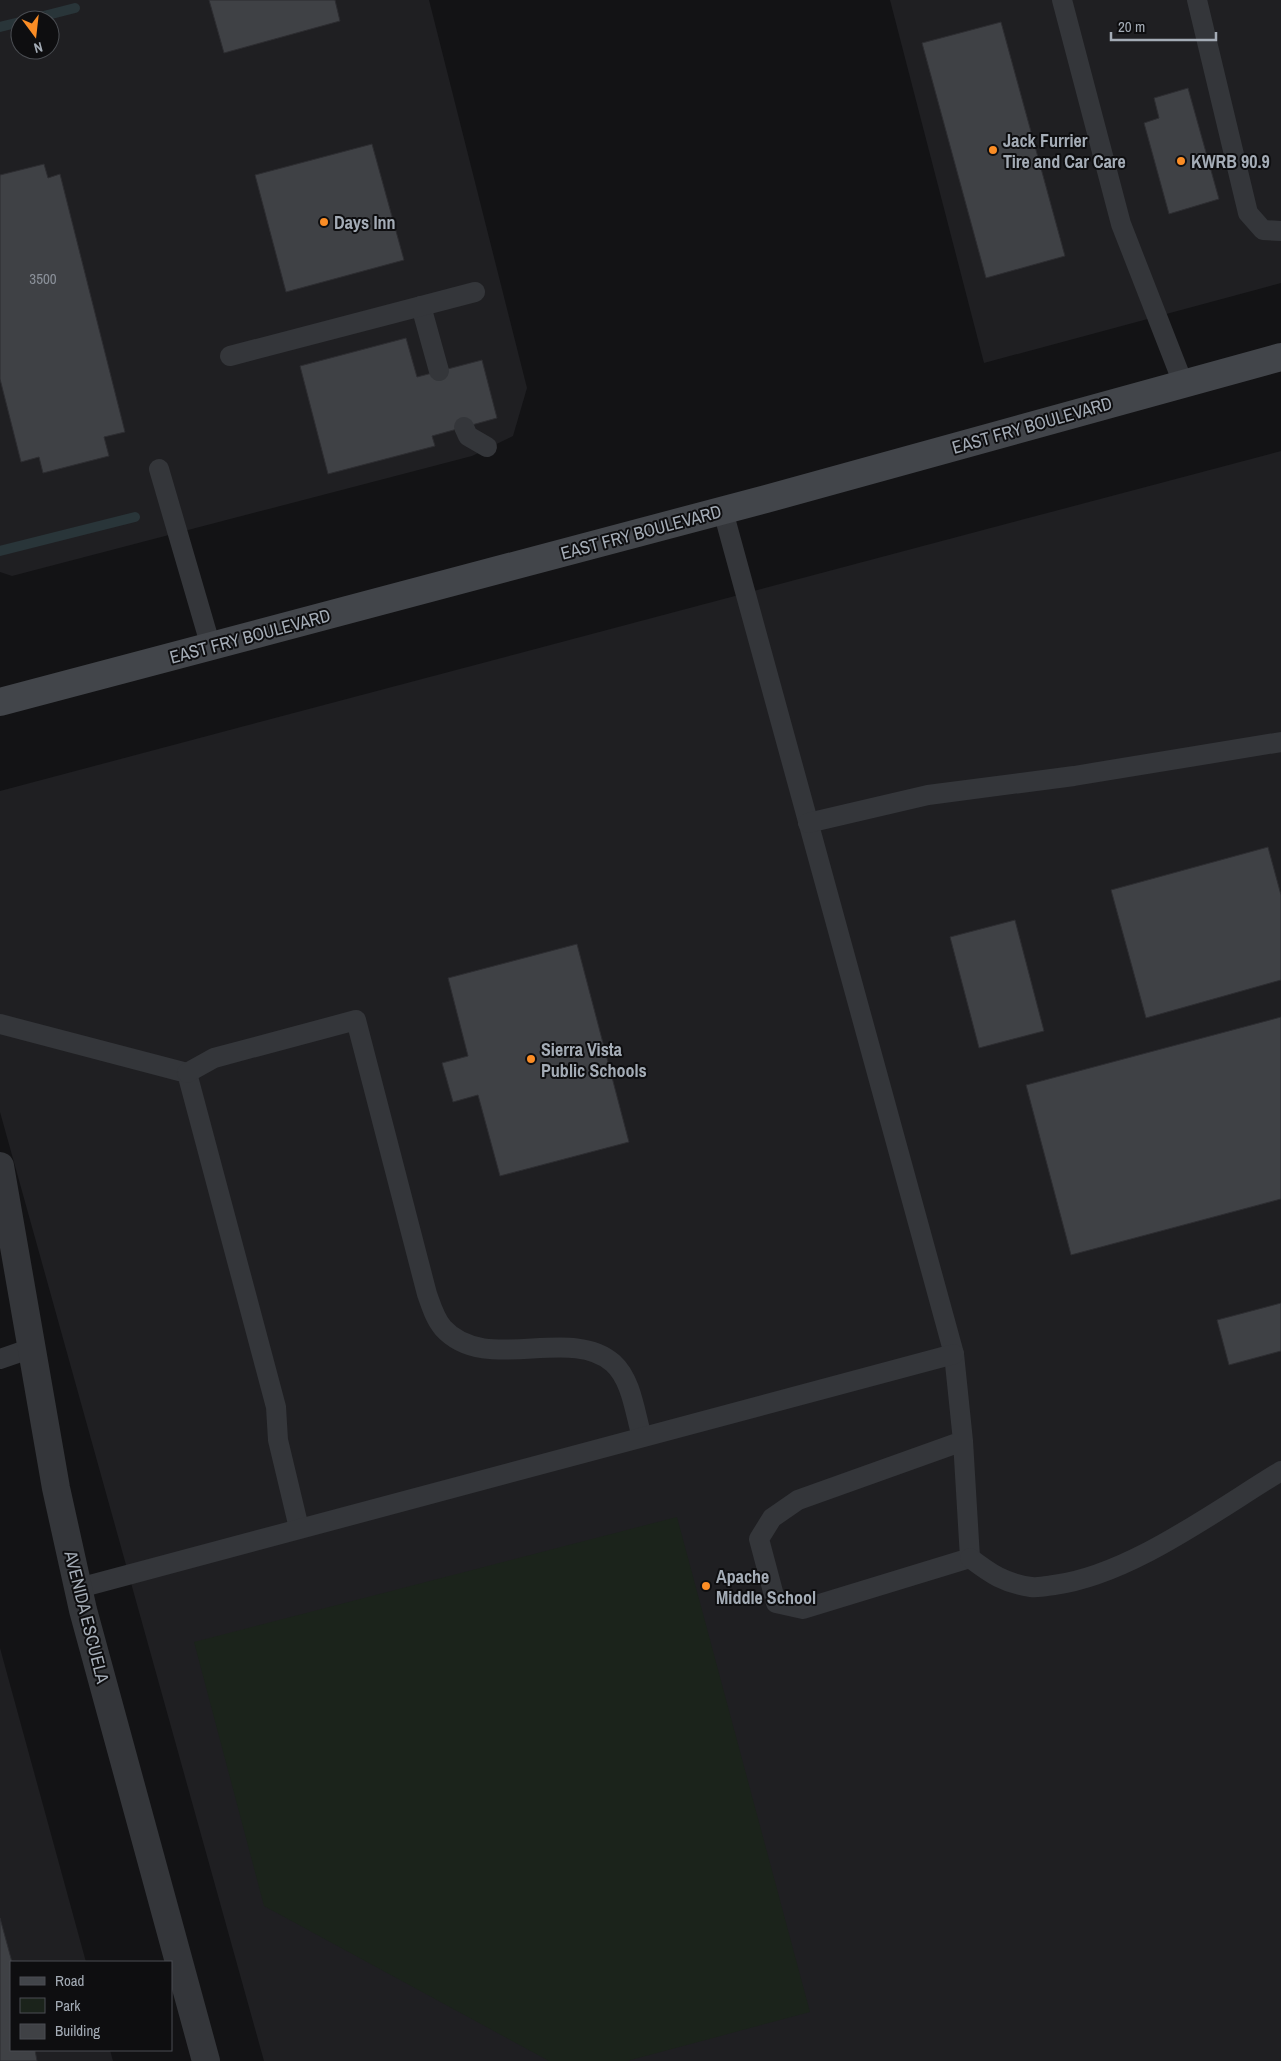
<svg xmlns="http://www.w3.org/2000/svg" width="1281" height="2061" font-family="'Archivo Narrow',sans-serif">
  <rect width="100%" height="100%" fill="#131315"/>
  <g fill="#1f1f22" fill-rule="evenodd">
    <path d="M 0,0 L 429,0 L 527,388 L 513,436 L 472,456 L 12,576 L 0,572 ZM 20,20 L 50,20 L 50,50 L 20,50 Z"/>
    <polygon points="890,0 1281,0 1281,283 984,363"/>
    <polygon points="1281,451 1281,2061 264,2061 0,1112 0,791"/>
    <polygon points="0,1648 86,1962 11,1962 11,2050 110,2050 113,2061 0,2061"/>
  </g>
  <polygon fill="#1b231b" points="677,1517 810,2012 627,2061 549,2061 264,1906 194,1642"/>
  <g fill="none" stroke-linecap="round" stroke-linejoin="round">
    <g stroke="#293539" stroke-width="10">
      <polyline points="28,20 75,8"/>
      <polyline points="0,27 20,22"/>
      <polyline points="0,551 135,517"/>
    </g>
  </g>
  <g fill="#3f4145" stroke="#2d2d31">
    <polygon points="209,0 335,0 340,21 224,53"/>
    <polygon points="1001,22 1065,256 986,278 922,43"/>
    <polygon points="1188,88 1219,199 1169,214 1144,123 1159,118 1154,98"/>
    <polygon points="372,144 404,260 286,292 255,175"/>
    <polygon points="44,164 48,178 60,174 125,432 104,437 109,456 43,473 39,457 21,462 0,379 0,175"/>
    <polygon points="406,338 417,377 482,360 497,418 432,436 435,446 328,474 300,366"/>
    <polygon points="1268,847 1281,895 1281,980 1146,1018 1111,890"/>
    <polygon points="1015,920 1044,1031 979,1048 950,937"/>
    <polygon points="577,944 629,1142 500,1176 478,1095 453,1102 442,1063 468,1056 448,978"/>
    <polygon points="1281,1017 1281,1199 1071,1255 1026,1085"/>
    <polygon points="1281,1303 1281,1351 1229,1365 1217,1320"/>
    <polygon points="0,1918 12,1962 11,2050 35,2050 37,2061 0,2061"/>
  </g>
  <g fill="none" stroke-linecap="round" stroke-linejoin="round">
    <g stroke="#34363a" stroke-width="20">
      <polyline points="1062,0 1121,224 1183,383"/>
      <polyline points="1197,0 1248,213 1263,230 1281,231"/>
      <polyline points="421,306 439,371"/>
      <polyline points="230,356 475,292"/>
      <polyline points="464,427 468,436 487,447"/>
      <polyline points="159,469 211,647"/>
      <polyline points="723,511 954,1354 963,1441 970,1558 803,1609 776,1603 759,1539 772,1518 798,1500 963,1441"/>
      <polyline points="808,823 928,795 1074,776 1281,742"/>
      <polyline points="0,1024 187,1073 276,1407 278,1440 299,1528"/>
      <path d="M 187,1073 L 214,1058 L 356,1020 L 427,1294 C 431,1305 435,1319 443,1328 C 485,1375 570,1325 613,1363 C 632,1380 635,1414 642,1437"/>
      <polyline points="0,1359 32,1348"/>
      <path d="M 970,1558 C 991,1574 1004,1583 1031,1587 C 1038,1588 1047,1586 1054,1585 C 1130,1575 1215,1511 1281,1471"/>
      <polyline points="79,1588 954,1354"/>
    </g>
    <polyline stroke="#34363a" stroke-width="28" points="0,1166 56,1488 83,1610 206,2061"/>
    <polyline stroke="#42454a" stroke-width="28" points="0,702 766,499 1281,357"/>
  </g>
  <g fill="#fb8d25" stroke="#0e0e10" stroke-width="2">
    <circle cx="993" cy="150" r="5"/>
    <circle cx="1181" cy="161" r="5"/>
    <circle cx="324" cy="222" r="5"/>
    <circle cx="531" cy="1059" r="5"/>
    <circle cx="706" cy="1586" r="5"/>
  </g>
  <g text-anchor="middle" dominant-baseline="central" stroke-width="4" stroke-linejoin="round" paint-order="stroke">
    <g font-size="15" fill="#8b919a">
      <text x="43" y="278">3500</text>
    </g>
    <g font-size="18" font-weight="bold" fill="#a4acb6" stroke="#0e0e10" text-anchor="start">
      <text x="1003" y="140">Jack Furrier<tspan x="1003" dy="21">Tire and Car Care</tspan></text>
      <text x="1191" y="161">KWRB 90.9</text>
      <text x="334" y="222">Days Inn</text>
      <text x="541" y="1049">Sierra Vista<tspan x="541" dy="21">Public Schools</tspan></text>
      <text x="716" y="1576">Apache<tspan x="716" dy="21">Middle School</tspan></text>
    </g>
    <g font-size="18" fill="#a4acb6" stroke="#0e0e10">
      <text transform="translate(1032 425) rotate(-16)">EAST FRY BOULEVARD</text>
      <text transform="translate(641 532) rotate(-15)">EAST FRY BOULEVARD</text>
      <text transform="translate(250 636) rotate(-15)">EAST FRY BOULEVARD</text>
      <text transform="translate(87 1617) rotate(76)">AVENIDA ESCUELA</text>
    </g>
  </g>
  <rect x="10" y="1961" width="162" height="90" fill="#0e0e10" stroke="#4a4d52"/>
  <rect x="20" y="1977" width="25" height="8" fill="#42454a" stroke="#4a4d52"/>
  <text x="55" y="1986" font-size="15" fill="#a4acb6">Road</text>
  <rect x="20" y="1998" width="25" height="15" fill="#1b231b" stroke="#4a4d52"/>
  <text x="55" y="2011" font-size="15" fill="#a4acb6">Park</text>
  <rect x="20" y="2024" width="25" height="15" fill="#3f4145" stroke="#4a4d52"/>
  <text x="55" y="2036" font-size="15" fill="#a4acb6">Building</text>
  <g transform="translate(35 35) rotate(165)"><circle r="24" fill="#0e0e10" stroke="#4a4d52"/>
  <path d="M0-4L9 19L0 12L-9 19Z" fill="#fb8d25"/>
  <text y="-8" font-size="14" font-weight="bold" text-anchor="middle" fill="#a4acb6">N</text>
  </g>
  <path d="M1111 32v8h105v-8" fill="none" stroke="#a4acb6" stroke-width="2.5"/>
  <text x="1118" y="32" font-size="15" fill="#a4acb6" stroke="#0e0e10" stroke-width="4" paint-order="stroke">20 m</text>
</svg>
